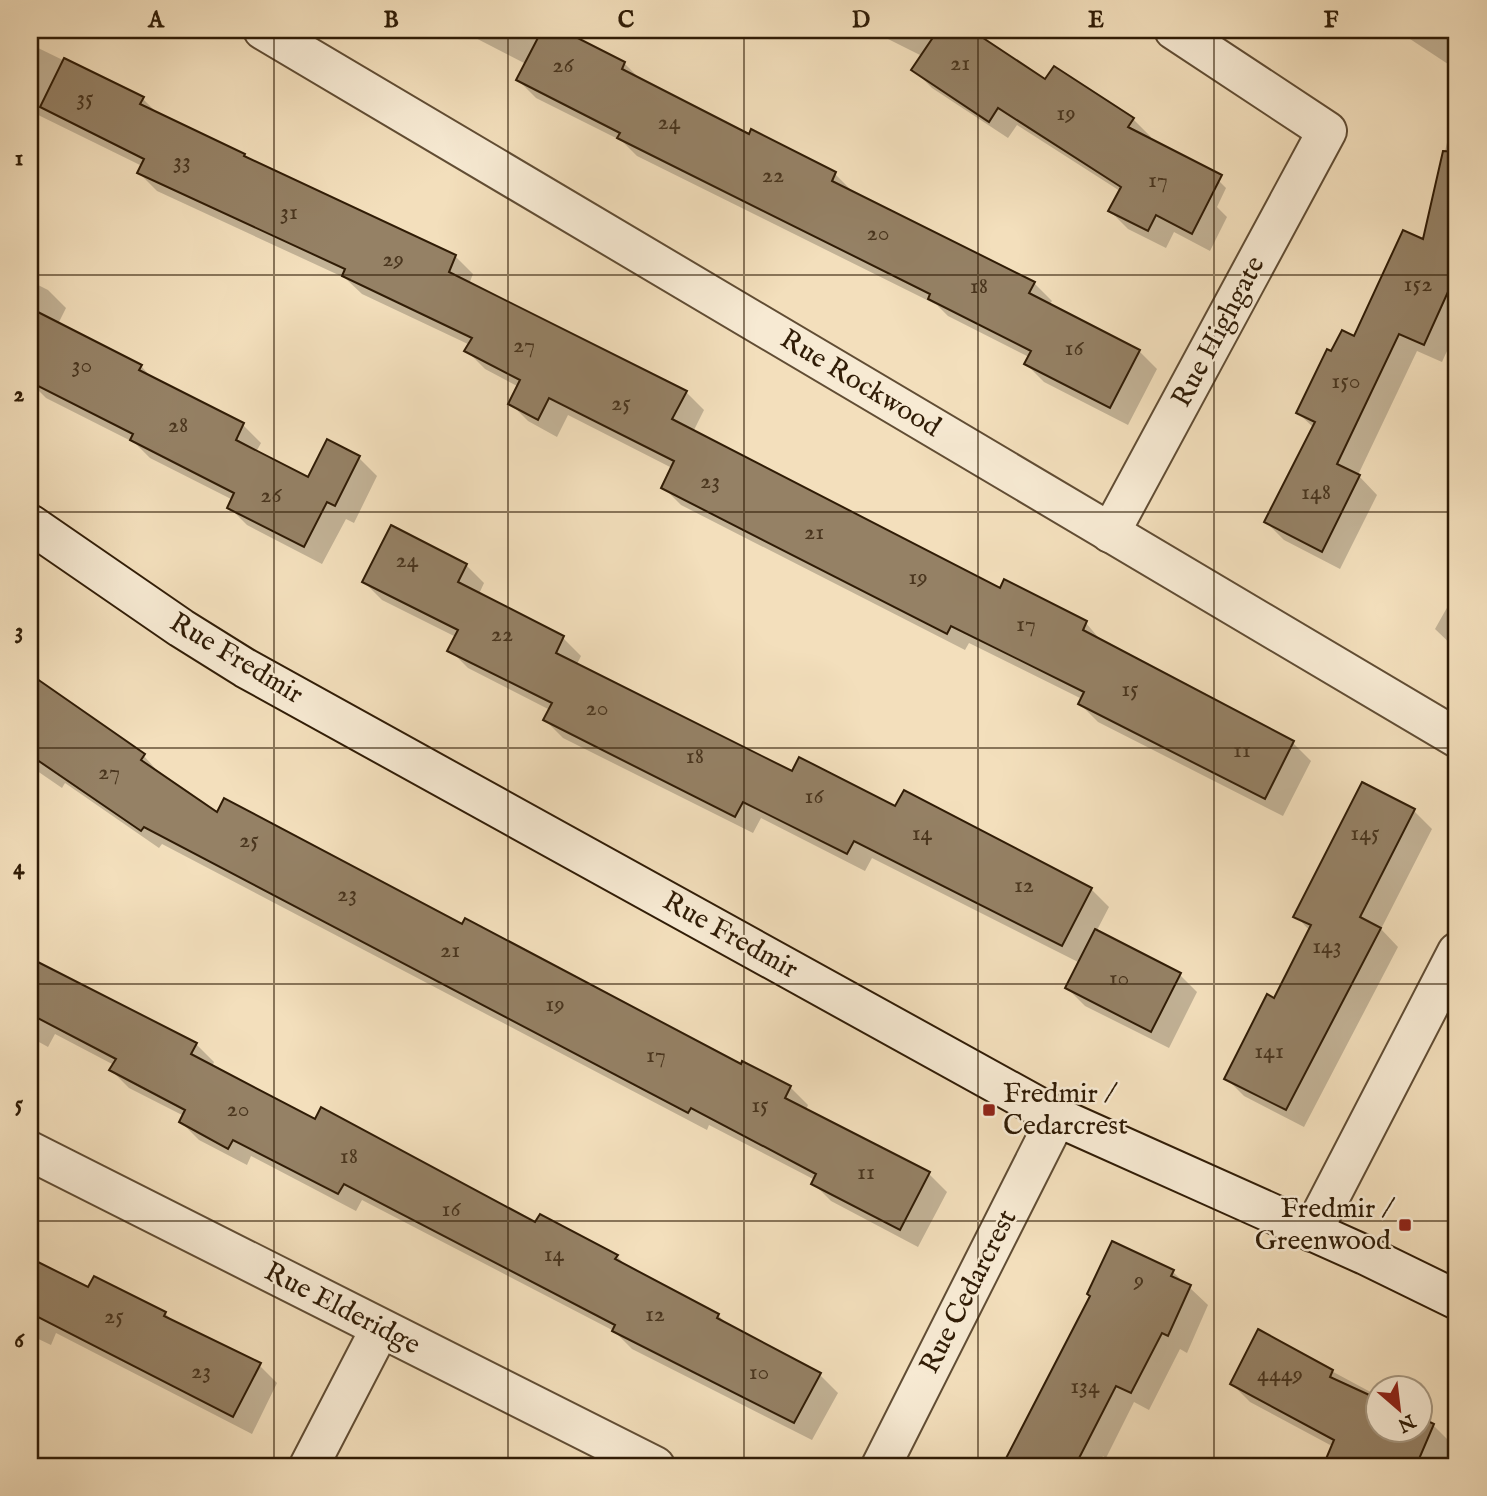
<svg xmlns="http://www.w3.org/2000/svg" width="1487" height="1496" font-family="'IM FELL English',serif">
  <rect width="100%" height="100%" fill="#f3dfbc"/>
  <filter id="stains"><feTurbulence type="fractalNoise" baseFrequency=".00286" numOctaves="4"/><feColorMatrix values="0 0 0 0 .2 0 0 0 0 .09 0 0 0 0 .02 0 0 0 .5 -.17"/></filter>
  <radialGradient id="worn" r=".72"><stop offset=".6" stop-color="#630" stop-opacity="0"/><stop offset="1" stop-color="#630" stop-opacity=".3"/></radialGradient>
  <g fill="#0003">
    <polygon points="460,30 559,30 624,63 643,82 750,136 752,132 835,174 853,192 1034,283 1052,301 1049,305 1139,351 1157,369 1128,425 1044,382 1026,364 1029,357 948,316 937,305 637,156 622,141 536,98 518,80 526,64"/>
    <polygon points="870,30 967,30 1046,81 1133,119 1151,137 1149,140 1208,170 1226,188 1217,207 1227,217 1210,251 1174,232 1166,248 1128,229 1110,211 1120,191 1017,125 1008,138 932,88 914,70 922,56"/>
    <polygon points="1400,30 1457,30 1457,70 1407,37"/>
    <polygon points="30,37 36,42 34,46 143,99 159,115 455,256 473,274 469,284 686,392 704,410 693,432 1000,590 1086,623 1103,643 1293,743 1311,761 1283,816 1098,722 1080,704 1082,699 969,643 965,650 681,505 663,487 672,468 568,415 557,437 528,421 510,403 519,387 485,369 467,351 470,345 362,294 345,278 157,191 139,173 142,166 30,111"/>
    <polygon points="1452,121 1457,122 1457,329 1442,362 1417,351 1358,475 1377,495 1340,569 1284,540 1266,522 1314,428 1298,413 1332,353 1355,338 1424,242"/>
    <polygon points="30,281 48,290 66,308 58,324 141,366 153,379 243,425 261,443 256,452 309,479 359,458 377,476 354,523 346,519 322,564 247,525 229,507 233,500 150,458 135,443 46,398 30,382 35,364 30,361"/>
    <polygon points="466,565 484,583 479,594 563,638 581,656 576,666 793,774 896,808 1091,889 1109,907 1096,932 1179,974 1197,992 1169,1048 1085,1006 1067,988 1080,963 872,858 865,871 761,818 753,833 563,738 545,720 550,710 468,668 450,650 456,637 382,600 364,582"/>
    <polygon points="1457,590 1457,650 1435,629"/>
    <polygon points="30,685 83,713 144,756 161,775 217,814 463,926 741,1066 790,1087 808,1105 806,1110 929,1174 947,1192 918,1247 831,1201 813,1183 815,1180 709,1125 707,1130 162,844 159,848 65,783 62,788 30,766"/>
    <polygon points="1414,811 1432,829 1381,929 1398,947 1304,1127 1244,1096 1226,1078 1275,1000 1310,931 1296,916"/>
    <polygon points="30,960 196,1044 214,1062 212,1067 316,1122 536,1224 617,1256 628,1268 718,1315 730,1327 820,1375 838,1393 812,1440 632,1349 614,1331 362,1200 356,1211 251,1156 247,1165 199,1140 181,1122 184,1116 129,1088 111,1070 114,1065 55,1034 48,1047 30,1037"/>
    <polygon points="1457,1167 1457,1194 1448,1185"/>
    <polygon points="30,1260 89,1289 165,1313 175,1323 259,1365 277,1383 252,1434 56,1333 51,1345 30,1335"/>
    <polygon points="1173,1272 1208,1305 1187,1353 1180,1349 1149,1410 1134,1402 1106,1458 1103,1456 1098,1466 1003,1466 1015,1441"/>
    <polygon points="1259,1332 1378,1396 1378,1430 1420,1430 1433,1425 1451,1443 1447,1454 1457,1459 1457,1466 1355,1466 1332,1446 1250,1402 1232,1384"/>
  </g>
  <g fill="#958165" stroke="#301c06" stroke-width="2">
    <polygon points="542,30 562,30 625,62 622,69 749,134 751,129 836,172 832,181 1035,282 1029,293 1140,350 1110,408 1024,364 1031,351 928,299 930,294 617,138 620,133 516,80"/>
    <polygon points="938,30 971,30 1045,79 1054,66 1134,118 1128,127 1222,175 1192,234 1156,215 1148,231 1108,211 1121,187 998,108 989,122 911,70"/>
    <polygon points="64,58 144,97 140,104 245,154 244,156 456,255 449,272 687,391 672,419 1000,588 1004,579 1087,621 1083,630 1294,741 1265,799 1078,704 1084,692 951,626 947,634 661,488 674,461 549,398 538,420 508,404 520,380 464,351 472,338 342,276 345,269 137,173 144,159 40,107"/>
    <polygon points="1443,151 1457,152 1457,272 1424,345 1399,334 1337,464 1360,475 1322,552 1264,522 1315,422 1296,413 1327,349 1331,351 1342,330 1354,336 1403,230 1423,239"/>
    <polygon points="30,308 142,365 139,370 244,423 236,440 308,477 327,439 360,456 335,506 327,502 304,547 227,508 234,493 130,440 133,434 30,382"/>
    <polygon points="391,525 467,564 458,582 564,636 556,653 792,771 799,757 895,806 904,790 1092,888 1062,946 854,841 847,854 743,802 735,817 543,720 552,703 447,651 458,630 362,582"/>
    <polygon points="30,674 145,754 141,760 217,812 224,798 462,924 465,918 741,1064 742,1061 791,1086 785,1098 930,1172 900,1230 811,1184 816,1174 691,1108 688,1113 144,827 141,831 30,755"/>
    <polygon points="1362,782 1415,809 1360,917 1381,928 1286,1110 1224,1079 1267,994 1274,998 1311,925 1293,917"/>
    <polygon points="1095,929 1181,973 1151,1032 1065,988"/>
    <polygon points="30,958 197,1043 191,1054 315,1119 321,1107 535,1222 540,1214 618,1255 615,1259 719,1314 717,1318 821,1373 794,1423 612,1331 615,1325 344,1184 338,1194 233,1140 228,1149 179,1122 185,1110 109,1070 116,1059 30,1014"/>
    <polygon points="1112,1241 1174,1270 1171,1276 1191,1285 1168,1336 1162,1333 1131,1393 1116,1386 1075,1466 1002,1466 1090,1296 1087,1294"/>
    <polygon points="30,1258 88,1287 94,1276 166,1312 164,1316 261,1363 233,1417 30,1313"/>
    <polygon points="1258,1329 1333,1370 1330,1377 1378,1399 1378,1430 1420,1430 1420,1417 1434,1424 1416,1466 1323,1466 1334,1440 1230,1384"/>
  </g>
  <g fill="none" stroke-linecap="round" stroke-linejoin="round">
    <g stroke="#614d34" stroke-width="42">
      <g id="street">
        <polyline points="263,30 1457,738"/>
        <polyline points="1110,533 1327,131 1174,30"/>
        <polyline points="30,1151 655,1466"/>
        <polyline points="1312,1232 1457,952"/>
        <polyline points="309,1466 380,1329"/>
        <polyline points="881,1466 1057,1117"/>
      </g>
    </g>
    <g stroke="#301c06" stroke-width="42">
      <polyline id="secondary" points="30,524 181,628 245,668 1057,1117 1365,1255 1457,1300"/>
    </g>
    <use href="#street" stroke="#f7ead3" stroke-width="38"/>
    <use href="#secondary" stroke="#f7ead3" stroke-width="38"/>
  </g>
  <path fill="none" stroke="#301c06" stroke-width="2" stroke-opacity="0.55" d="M 274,30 L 274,1466M 508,30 L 508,1466M 744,30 L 744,1466M 978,30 L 978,1466M 1214,30 L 1214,1466M 30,275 L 1457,275M 30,512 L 1457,512M 30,748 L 1457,748M 30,984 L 1457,984M 30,1221 L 1457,1221"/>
  <g fill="#8f2418" stroke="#f7ead3" stroke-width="2.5">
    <rect x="982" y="1103" width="14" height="14" rx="3.5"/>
    <rect x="1398" y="1218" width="14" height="14" rx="3.5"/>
  </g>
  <g text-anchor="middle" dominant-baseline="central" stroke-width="5" stroke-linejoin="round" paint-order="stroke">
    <g font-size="24" fill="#49351e">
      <text x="960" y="63">21</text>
      <text x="563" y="65">26</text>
      <text x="85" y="98">35</text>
      <text x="1066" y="113">19</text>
      <text x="669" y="122">24</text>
      <text x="182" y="161">33</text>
      <text x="773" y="175">22</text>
      <text x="1158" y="180">17</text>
      <text x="289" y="212">31</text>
      <text x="878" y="233">20</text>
      <text x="393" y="259">29</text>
      <text x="1418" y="284">152</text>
      <text x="979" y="286">18</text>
      <text x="524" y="345">27</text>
      <text x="1074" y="348">16</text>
      <text x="82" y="365">30</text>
      <text x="1346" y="381">150</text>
      <text x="621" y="403">25</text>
      <text x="178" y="425">28</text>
      <text x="710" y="481">23</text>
      <text x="1316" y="492">148</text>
      <text x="271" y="495">26</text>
      <text x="814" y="532">21</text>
      <text x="407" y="560">24</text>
      <text x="918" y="577">19</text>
      <text x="1026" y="624">17</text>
      <text x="502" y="634">22</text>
      <text x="1130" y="689">15</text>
      <text x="597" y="708">20</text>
      <text x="1242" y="750">11</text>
      <text x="695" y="756">18</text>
      <text x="109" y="772">27</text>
      <text x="814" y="796">16</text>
      <text x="922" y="833">14</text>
      <text x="1365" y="833">145</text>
      <text x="249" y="840">25</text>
      <text x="1024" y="885">12</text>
      <text x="347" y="894">23</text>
      <text x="1327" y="946">143</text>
      <text x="450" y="950">21</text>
      <text x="1119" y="978">10</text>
      <text x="555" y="1004">19</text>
      <text x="1269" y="1051">141</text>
      <text x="656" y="1055">17</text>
      <text x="760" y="1105">15</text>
      <text x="238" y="1109">20</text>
      <text x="349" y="1156">18</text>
      <text x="866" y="1172">11</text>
      <text x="451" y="1209">16</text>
      <text x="554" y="1254">14</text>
      <text x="1139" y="1280">9</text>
      <text x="655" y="1314">12</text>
      <text x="114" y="1316">25</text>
      <text x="201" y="1371">23</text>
      <text x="759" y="1372">10</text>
      <text x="1280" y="1374">4449</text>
      <text x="1085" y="1386">134</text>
    </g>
    <g font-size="28" fill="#301c06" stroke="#f7ead3">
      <text transform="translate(1219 332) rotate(-62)">Rue Highgate</text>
      <text transform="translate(860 384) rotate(31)">Rue Rockwood</text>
      <text transform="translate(236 659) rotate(31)">Rue Fredmir</text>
      <text transform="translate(730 936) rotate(29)">Rue Fredmir</text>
      <text transform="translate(969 1292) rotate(-63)">Rue Cedarcrest</text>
      <text transform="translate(342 1309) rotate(27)">Rue Elderidge</text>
    </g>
    <g font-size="28" fill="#301c06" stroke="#f7ead3" text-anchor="start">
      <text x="1003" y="1094">Fredmir /<tspan x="1003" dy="32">Cedarcrest</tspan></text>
      <text x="1391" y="1209" text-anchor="end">Fredmir /<tspan x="1391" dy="32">Greenwood</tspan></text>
    </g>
  </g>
  <rect width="1487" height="1496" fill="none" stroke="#f3dfbc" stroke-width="77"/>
  <g transform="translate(1399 1409) rotate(152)"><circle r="33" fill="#f7ead3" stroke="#a79881" stroke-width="2"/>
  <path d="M0-5L12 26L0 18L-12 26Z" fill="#8f2418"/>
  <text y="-10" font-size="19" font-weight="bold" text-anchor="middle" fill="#301c06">N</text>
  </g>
  <rect x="38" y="38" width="1410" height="1420" fill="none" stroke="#301c06" stroke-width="2.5"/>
  <g font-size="23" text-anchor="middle" font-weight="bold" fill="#301c06">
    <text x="156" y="27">A</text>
    <text x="391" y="27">B</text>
    <text x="626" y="27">C</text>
    <text x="861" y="27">D</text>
    <text x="1096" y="27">E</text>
    <text x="1331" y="27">F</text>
    <text x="19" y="165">1</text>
    <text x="19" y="401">2</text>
    <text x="19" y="638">3</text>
    <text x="19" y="874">4</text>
    <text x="19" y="1111">5</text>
    <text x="19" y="1347">6</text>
  </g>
  <rect width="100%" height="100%" filter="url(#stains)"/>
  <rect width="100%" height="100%" fill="url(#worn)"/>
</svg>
